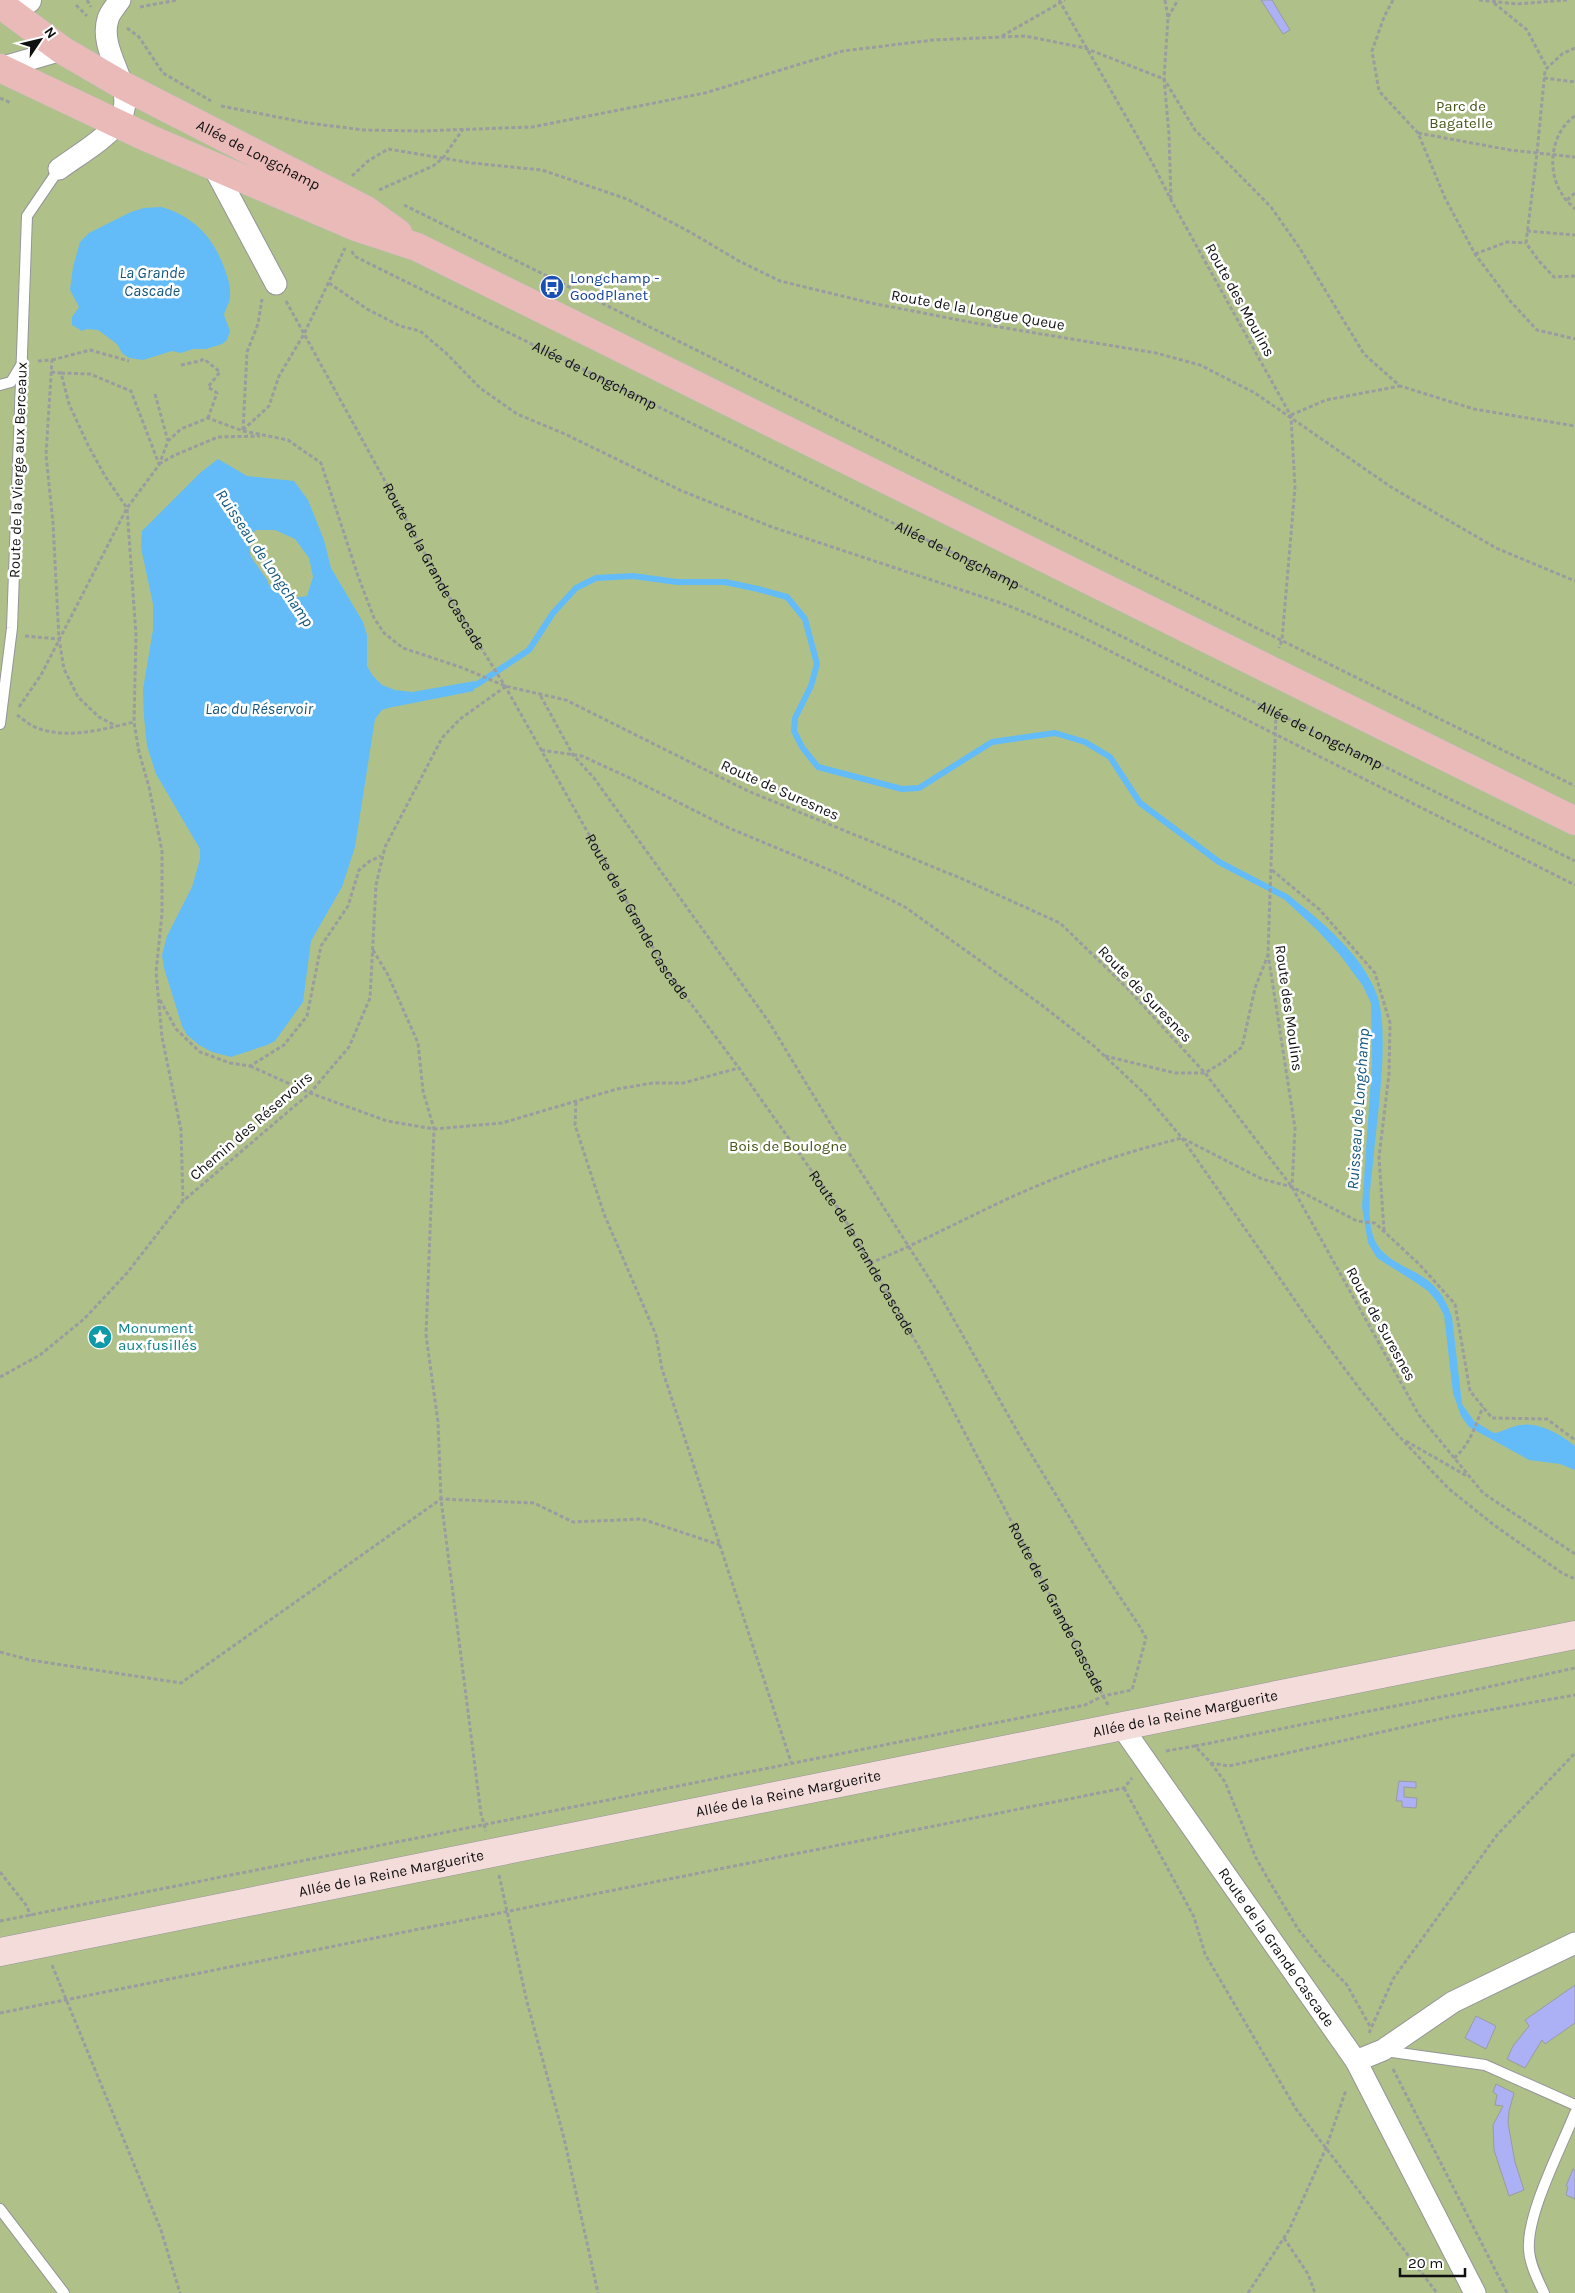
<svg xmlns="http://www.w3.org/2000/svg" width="1575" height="2293" font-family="Karla,sans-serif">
  <rect width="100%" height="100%" fill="#dfe0e4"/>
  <rect fill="#afc189" x="0" y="0" width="1575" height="2293"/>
  <g fill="#63bcf7" fill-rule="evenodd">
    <path d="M 161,207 C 194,216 214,238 225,270 C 228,278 231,288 230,297 C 230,303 225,309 224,315 L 230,331 L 227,340 L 222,344 L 206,349 L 193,349 L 181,353 L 172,351 L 143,360 L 129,358 L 122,353 L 117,344 L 98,330 L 87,329 L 82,331 L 72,325 L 72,317 L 79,307 L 70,290 L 73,267 L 80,242 L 89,233 L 131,212 L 144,208 Z"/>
    <path d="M 218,459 L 247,476 L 294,481 L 308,500 L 324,540 L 331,568 L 363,622 L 367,635 L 367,666 L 373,676 L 382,685 L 395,690 L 412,692 L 475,681 L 474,691 L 388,708 L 382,710 L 375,719 L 355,847 L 342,887 L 311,941 L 303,1002 L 275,1041 L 267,1045 L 231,1057 L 212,1052 L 199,1045 L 187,1035 L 182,1026 L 164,968 L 162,955 L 167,936 L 192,887 L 200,859 L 200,849 L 156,774 L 147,746 L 144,717 L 143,689 L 153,630 L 153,604 L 141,548 L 142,531 L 201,472 ZM 256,530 L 275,530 L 295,539 L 309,558 L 313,577 L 307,596 C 281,601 269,584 252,568 L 248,537 Z"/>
    <path d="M 1287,894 C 1320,920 1364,955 1378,998 C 1389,1036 1378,1112 1374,1153 C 1372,1178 1366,1207 1372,1232 C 1380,1265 1415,1265 1435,1287 C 1443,1295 1448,1306 1452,1317 L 1462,1404 L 1474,1421 L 1494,1433 C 1503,1432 1511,1426 1521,1425 C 1540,1422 1561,1435 1575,1446 L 1575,1470 L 1560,1464 L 1529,1460 L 1469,1427 L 1461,1416 L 1453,1393 L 1444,1315 L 1437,1302 L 1428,1291 L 1415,1282 L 1377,1258 L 1368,1243 L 1362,1207 L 1372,1064 L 1371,1003 L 1363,986 L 1340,955 L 1318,931 L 1286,901 Z"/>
  </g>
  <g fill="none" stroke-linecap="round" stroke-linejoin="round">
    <g stroke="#63bcf7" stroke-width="6">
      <polyline points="246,555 265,582"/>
      <polyline points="466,687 476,685 529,650 553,613 576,588 596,578 633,576 677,582 725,582 758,589 787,597 805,619 817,664 811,686 795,718 794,731 802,747 818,767 902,789 919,788 992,742 1055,733 1085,742 1110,757 1140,803 1219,862 1286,897 1293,903"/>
    </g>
  </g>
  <g fill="#acb0f4" stroke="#9b9b9f">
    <polygon points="1261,0 1272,0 1290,30 1283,34"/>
    <polygon points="1399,1781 1416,1782 1416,1788 1404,1787 1404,1797 1417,1798 1416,1808 1402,1807 1402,1801 1396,1801"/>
    <polygon points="1575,1985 1575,2023 1545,2044 1542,2040 1525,2068 1507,2059 1513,2046 1529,2026 1525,2020"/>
    <polygon points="1476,2016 1496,2026 1486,2049 1465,2038"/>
    <polygon points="1496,2084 1514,2093 1509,2111 1508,2123 1515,2162 1524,2190 1509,2196 1494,2150 1493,2125 1503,2106 1495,2105 1497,2095 1493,2092"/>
    <polygon points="1573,2169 1575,2169 1575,2199 1566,2195 1568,2187 1566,2186"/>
  </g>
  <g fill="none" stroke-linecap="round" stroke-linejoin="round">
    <g stroke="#959599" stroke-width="12">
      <g id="service">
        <polyline points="0,385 11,382 23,362"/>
        <polyline points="0,724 12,628 27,216 59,169"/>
        <polyline points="1385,2051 1485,2065 1575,2105"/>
        <polyline points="0,2209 64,2293"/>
        <path d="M 1544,2293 C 1538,2280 1530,2265 1529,2250 C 1526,2215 1561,2148 1575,2113"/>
      </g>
    </g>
    <g stroke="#959599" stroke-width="23">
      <g id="minor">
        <polyline points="0,68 62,50"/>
        <polyline points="212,164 276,284"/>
        <path d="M 59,169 C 75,157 109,137 119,121 C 140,89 97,54 108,19 C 110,12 116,6 120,0"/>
        <path id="s3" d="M 1122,1727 L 1356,2061 L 1475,2293"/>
        <polyline points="1356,2061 1383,2050 1453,2002 1575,1943"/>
      </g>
    </g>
    <g stroke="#959599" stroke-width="28">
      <polyline id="tertiary" points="0,7 28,0"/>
    </g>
    <g stroke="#959599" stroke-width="29">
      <g id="secondary">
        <path id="s4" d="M 0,1952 L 1575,1635"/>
      </g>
    </g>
    <g stroke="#bcbcbc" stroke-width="29">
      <g id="primary">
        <path id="s5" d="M 0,4 L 62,50 L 122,85 L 366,210 L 398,233"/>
        <polyline points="0,68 148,138 356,227 417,247 1575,821"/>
      </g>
    </g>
    <g stroke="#9b9c9f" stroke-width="3" stroke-dasharray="4 2.5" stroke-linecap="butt">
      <polyline points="87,0 91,7"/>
      <polyline points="1059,0 1152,162 1171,200 1291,416 1295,487 1282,640 1279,648"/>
      <polyline points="1165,0 1168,18 1164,79 1195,130 1271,207 1299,247 1364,354 1400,386 1474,409 1575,426"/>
      <polyline points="1393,0 1384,17 1372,51 1379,91 1418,133 1445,198 1475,254 1511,302 1537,330 1575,339"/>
      <polyline points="1479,0 1517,4 1567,0"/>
      <polyline points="1494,3 1527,30 1546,66"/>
      <polyline points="76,5 87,16"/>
      <polyline points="140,7 177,0"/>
      <polyline points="1168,17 1178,0"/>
      <polyline points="127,28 139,37 163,73 211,101"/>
      <polyline points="1002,36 1065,0"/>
      <polyline points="1575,48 1562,54 1545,70 1537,153 1526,243 1539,261 1554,277 1575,276"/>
      <polyline points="1544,78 1575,82"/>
      <polyline points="0,98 11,103"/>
      <polyline points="221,106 308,123 364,130 421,131 532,127 705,93 843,51 933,40 1025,36 1085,48 1164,79 1169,134 1171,200"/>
      <path d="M 1575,116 C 1551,132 1546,170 1562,194 C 1565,200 1571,205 1575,209"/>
      <polyline points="1418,133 1510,150 1575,157"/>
      <polyline points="352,176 368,161 388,149 472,163 542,170 627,199 690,232 739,261 780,281 871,303 975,323 1156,353 1200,365 1255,393 1391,487 1496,548 1575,581"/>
      <polyline points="379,190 433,166 443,158 463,129"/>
      <polyline points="1567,200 1575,193"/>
      <polyline points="404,205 1575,786"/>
      <polyline points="1527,231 1575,235"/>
      <path id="s1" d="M 352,251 L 354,256 L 1575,861"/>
      <polyline points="1475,254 1507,242 1526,243"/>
      <polyline points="329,283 367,309 400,326 420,331 446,353 480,388 517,414 565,434 682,491 772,527 1007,605 1076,634 1575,885"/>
      <path id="s2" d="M 286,301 L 446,592 L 505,686 L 665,969 L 739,1068 L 840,1211 L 927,1361 L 1108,1705"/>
      <polyline points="52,360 90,350 129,361"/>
      <polyline points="38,361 52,360 46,455 53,523 59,639 64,669 78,697 99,717 116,726"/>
      <polyline points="181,365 200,361 204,359 220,372 208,387 217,393 208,418"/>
      <polyline points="51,372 61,373 69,404 88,445 105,476 127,508 136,635 134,722 139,752 149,787 162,851 162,914 156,972 162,1037 181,1130 183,1201"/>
      <polyline points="61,373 90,374 131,391 159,464"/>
      <polyline points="155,394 168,441"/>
      <polyline points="1291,415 1326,400 1400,386"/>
      <polyline points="243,430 269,406 279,376 304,334 345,248"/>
      <polyline points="243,430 247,352 258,324 262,299"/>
      <polyline points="159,464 175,455 218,437 260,436"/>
      <polyline points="25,636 59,639"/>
      <polyline points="19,707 41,675 127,508 159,465 168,441 181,429 208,418 243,431 288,440 321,463 358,576 374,618 384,633 403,648 463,668 505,686 566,700 748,791 965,880 1060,923 1126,987 1205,1073 1292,1187 1419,1415 1483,1493 1575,1554"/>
      <polyline points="1276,713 1268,954 1295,1128 1292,1187"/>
      <path d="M 17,715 C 24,720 32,727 40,729 C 71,739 104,729 134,722"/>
      <polyline points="541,750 582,756 632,779 729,828 839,874 905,907 1039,1003 1094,1046 1146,1095 1182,1138 1310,1322 1359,1388 1394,1431 1449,1489 1494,1525 1562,1573 1575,1579"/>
      <polyline points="1272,870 1320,910 1375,973 1390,1023 1389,1074 1379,1157 1384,1231"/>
      <polyline points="373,950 388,975 418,1043 423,1091 434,1129 426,1335 438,1422 441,1499 481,1814 486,1831"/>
      <polyline points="160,1000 176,1029 200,1052 230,1063 250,1066 284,1045 307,1016 321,946 348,906 359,870 370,861 381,856"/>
      <polyline points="1105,1056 1175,1073 1205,1073 1223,1062 1242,1047 1255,988 1268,955"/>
      <polyline points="250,1066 310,1093 387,1121 434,1129 502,1123 617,1089 653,1083 683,1083 739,1068"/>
      <polyline points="576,1102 575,1125 604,1214 656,1335 662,1369 791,1762"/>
      <path d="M 870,1263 C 930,1239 985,1207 1044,1183 C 1089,1164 1135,1150 1182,1138 L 1262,1179 L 1292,1187 L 1357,1221 L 1375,1223 L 1419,1264 L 1455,1304 L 1470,1391 L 1492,1418 L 1547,1419 L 1575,1440"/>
      <polyline points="0,1377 40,1355 84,1319 127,1273 183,1201 310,1093 349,1047 370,998 376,885 385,847 442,738 460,719 505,687"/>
      <polyline points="1406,1441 1467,1476"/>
      <path d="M 1454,1458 C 1470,1445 1475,1426 1483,1407"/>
      <polyline points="0,1652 30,1660 181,1683 441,1499 534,1503 573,1522 642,1519 720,1545"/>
      <polyline points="1195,1746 1460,1693 1575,1668"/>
      <polyline points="1166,1751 1195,1746 1211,1763 1229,1766 1449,1717 1575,1695"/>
      <polyline points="1211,1763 1225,1782 1256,1858 1268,1879 1298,1929 1323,1960 1347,1985 1371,2028"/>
      <polyline points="1124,1788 1194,1917 1205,1954 1296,2109 1437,2293"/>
      <polyline points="0,1872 26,1905 31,1916"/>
      <polyline points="499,1875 527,2002 564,2138 598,2293"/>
      <polyline points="0,1921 1085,1705 1103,1696 1132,1690 1146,1638 1140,1627 1098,1564 1020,1436 941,1297 838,1136 769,1022 594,778 573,755 539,693"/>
      <polyline points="52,1965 161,2230 180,2293"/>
      <polyline points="0,2013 1124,1788 1132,1778"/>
      <polyline points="1369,2033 1393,1979 1497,1835 1575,1753"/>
      <polyline points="1393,2069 1507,2293"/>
      <polyline points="1284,2238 1308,2274 1315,2293"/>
      <polyline points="1248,2293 1289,2230 1326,2148 1346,2090"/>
    </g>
    <use href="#service" stroke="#fff" stroke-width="10"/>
    <use href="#minor" stroke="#fff" stroke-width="21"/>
    <use href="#tertiary" stroke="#fff" stroke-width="26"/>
    <use href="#secondary" stroke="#f4dcdb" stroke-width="28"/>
    <use href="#primary" stroke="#eabab8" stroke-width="28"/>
  </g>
  <defs>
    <g id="bus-disc" transform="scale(1.25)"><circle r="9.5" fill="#1a4fb4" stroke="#fff"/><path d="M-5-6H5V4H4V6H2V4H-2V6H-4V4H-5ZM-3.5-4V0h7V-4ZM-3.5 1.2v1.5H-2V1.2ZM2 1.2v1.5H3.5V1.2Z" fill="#fff"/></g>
    <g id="sight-disc" transform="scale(1.25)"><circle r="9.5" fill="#0f9aa8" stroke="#fff"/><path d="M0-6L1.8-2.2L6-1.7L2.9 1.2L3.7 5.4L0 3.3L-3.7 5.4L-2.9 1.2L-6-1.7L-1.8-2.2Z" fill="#fff"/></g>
  </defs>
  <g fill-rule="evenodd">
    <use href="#bus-disc" x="552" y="287"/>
    <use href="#sight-disc" x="100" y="1337"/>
  </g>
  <g text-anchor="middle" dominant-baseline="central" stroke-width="5" stroke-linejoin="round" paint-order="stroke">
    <g font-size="15" fill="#465616" stroke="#fff">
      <text x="1461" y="106">Parc de<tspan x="1461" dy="17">Bagatelle</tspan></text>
      <text x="788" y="1146">Bois de Boulogne</text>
    </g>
    <g font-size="15" fill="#101011" stroke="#fff">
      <text stroke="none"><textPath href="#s5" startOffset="300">Allée de Longchamp</textPath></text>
      <text transform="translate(1240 300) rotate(61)">Route des Moulins</text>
      <text transform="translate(978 310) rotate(10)">Route de la Longue Queue</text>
      <text stroke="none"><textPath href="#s1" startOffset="274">Allée de Longchamp</textPath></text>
      <text transform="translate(18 470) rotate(-88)">Route de la Vierge aux Berceaux</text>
      <text stroke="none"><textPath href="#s1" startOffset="679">Allée de Longchamp</textPath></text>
      <text stroke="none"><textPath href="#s2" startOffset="304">Route de la Grande Cascade</textPath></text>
      <text stroke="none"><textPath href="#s1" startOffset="1084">Allée de Longchamp</textPath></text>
      <text transform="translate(780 790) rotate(24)">Route de Suresnes</text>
      <text stroke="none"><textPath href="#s2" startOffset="709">Route de la Grande Cascade</textPath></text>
      <text transform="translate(1145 994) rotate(46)">Route de Suresnes</text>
      <text transform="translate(1289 1008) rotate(82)">Route des Moulins</text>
      <text transform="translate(251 1126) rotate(-41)">Chemin des Réservoirs</text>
      <text stroke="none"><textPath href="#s2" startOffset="1114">Route de la Grande Cascade</textPath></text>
      <text transform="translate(1381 1324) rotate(61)">Route de Suresnes</text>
      <text stroke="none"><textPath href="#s2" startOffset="1519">Route de la Grande Cascade</textPath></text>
      <text stroke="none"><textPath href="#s4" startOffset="1209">Allée de la Reine Marguerite</textPath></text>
      <text stroke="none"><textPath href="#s4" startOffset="804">Allée de la Reine Marguerite</textPath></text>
      <text stroke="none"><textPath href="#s4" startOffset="399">Allée de la Reine Marguerite</textPath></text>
      <text stroke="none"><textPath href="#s3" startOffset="269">Route de la Grande Cascade</textPath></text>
    </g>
    <g font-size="15" fill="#164399" stroke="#fff" text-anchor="start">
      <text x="570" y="278">Longchamp -<tspan x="570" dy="17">GoodPlanet</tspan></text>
    </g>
    <g font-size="15" fill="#0d838f" stroke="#fff" text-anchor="start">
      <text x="118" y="1328">Monument<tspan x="118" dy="17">aux fusillés</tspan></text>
    </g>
    <g font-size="16" font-style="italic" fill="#14577e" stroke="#fff">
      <text x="152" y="272">La Grande<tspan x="152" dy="18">Cascade</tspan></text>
      <text transform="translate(265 558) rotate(56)">Ruisseau de Longchamp</text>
      <text x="259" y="708">Lac du Réservoir</text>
      <text transform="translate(1358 1109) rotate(-86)">Ruisseau de Longchamp</text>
    </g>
  </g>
  <g transform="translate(40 40) rotate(55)" stroke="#ffffff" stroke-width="4" paint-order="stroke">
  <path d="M0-4L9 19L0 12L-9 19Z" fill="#101011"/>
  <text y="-8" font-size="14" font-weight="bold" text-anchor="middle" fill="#101011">N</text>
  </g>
  <path d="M1400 2268v8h65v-8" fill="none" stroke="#101011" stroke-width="2.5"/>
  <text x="1408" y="2268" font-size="15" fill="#101011" stroke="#ffffff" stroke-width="4" paint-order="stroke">20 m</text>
</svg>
